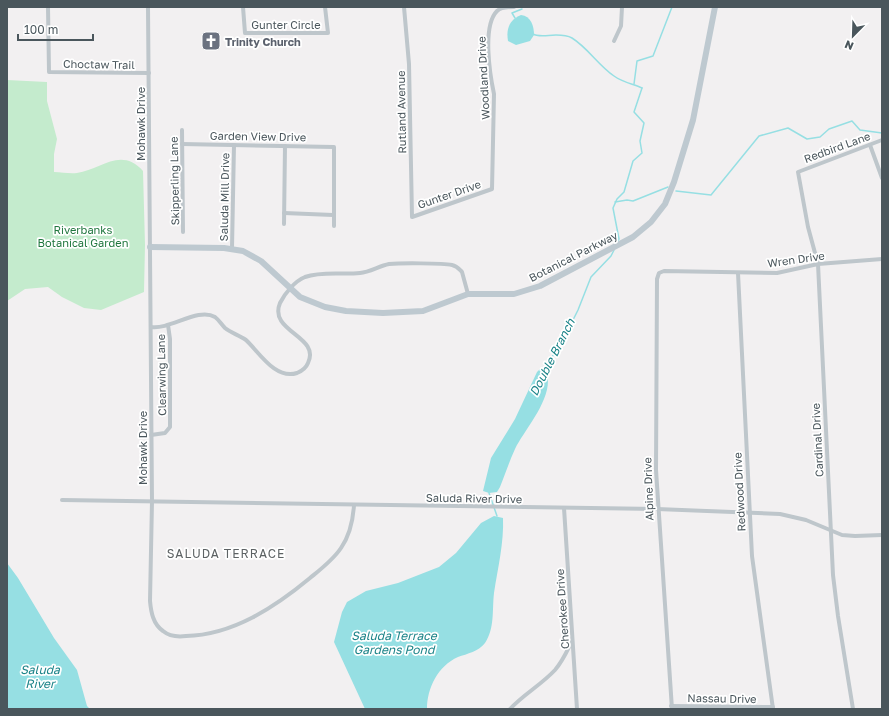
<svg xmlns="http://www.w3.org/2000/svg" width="889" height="716" font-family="'Golos Text',sans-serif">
  <rect width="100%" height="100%" fill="#f2f0f1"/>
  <path fill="#c4ebcd" d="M 7,80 L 47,82 L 47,101 L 57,139 L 54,154 L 54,172 C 62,172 69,174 77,173 C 100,170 121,146 143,171 L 145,245 L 144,292 L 101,310 L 84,308 L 62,297 L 48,287 L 25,289 L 7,301 Z"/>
  <g fill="#96dfe3">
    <path d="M 521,15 C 531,16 534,26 534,35 L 530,41 L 516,45 L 508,41 C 506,29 509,20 521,15 Z"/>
    <path d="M 541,368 L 546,370 C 556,396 525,428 515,449 C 509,462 505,475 500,487 L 497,492 L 489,493 L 483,491 L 491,458 L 515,419 L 537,372 Z"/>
    <path d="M 494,516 L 503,518 C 504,543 498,567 494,593 C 492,610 495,628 485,643 C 479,651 467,654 458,657 C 438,666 427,688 427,709 L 365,709 L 334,642 L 342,612 L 347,602 L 366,591 L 398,583 L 439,567 L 456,553 L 481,523 Z"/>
    <polygon points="7,563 18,578 54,638 77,670 87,706 90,709 7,709"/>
  </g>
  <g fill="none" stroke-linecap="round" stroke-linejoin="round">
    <g stroke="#96dfe3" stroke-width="1.5">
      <polyline points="515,18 512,13 522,9"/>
      <path d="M 533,34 C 541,39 559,31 572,38 C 588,48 598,65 614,76 C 622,82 633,84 642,88"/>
      <polyline points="634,84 637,61 653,56 672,7"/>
      <polyline points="676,191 711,195 759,136 788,128 807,139 820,137 829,129 852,121 860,130 882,133"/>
      <polyline points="615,202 627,200 633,201 668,187"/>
      <polyline points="617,242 619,239 613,208 617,199 624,192 633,161 642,153 640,141 644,123 634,112 642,88"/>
      <polyline points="544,369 562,342 578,310 591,277 611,256 614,250"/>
      <polyline points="489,492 489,493 497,516"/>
    </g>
    <g stroke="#bec6cb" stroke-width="4">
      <polyline points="48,7 49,72 149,73"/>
      <path d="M 148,7 L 152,501 L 150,601 C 151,612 153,624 163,631 C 169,636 178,637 186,636 C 233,635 275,607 310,578 C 321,569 333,560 341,548 C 350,535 353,521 354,505"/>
      <polyline points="243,7 245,33 328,33 325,7"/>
      <path d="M 404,7 L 409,64 L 412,217 L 492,189 L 494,94 C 490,75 482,26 497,11 C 501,7 508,7 514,7"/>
      <polyline points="614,41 621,26 622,7"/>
      <polyline points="182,130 183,232"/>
      <polyline points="182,144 334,147 334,226"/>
      <polyline points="870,145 882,178"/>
      <polyline points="284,213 333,215"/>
      <polyline points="284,224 285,146"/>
      <polyline points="232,248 234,145"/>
      <polyline points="738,273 752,556 773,709"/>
      <path d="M 151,327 C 170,330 198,307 215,317 C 219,320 221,324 225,328 C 231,333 239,335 246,340 C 259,352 275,380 297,373 C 302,371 306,368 308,363 C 321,336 268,332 280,303 C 285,293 295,281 305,277 C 322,271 342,275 360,273 C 370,272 379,266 389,264 C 400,263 442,263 452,265 C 457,266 459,269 462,272 L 468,294"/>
      <polyline points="151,435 165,433 170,427 170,339 168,325"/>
      <polyline points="62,500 657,509 780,514 806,520 842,535 855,536 882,535"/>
      <polyline points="564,508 577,709"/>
      <polyline points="671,706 773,707"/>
      <path d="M 510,709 C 524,694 541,685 555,670 C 563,661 567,651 572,641"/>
      <polyline points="672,709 656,470 657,279 659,273 664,271 777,273 818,264 882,259"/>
      <polyline points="853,709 838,616 833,575 818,264 808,227 798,172 882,140"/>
    </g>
    <polyline stroke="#bec9d0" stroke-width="6" points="150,247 224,248 243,251 261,261 300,297 325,307 346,311 383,313 423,311 468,294 514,294 540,286 633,237 651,222 665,204 674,182 693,120 715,7"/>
  </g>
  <defs>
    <g id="church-square" transform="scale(1)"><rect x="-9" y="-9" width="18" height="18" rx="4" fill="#6b7280" stroke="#fff"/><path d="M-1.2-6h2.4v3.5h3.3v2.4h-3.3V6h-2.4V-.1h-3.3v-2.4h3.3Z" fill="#fff"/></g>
  </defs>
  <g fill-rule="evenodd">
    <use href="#church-square" x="211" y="41"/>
  </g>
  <g text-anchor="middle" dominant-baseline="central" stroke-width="3.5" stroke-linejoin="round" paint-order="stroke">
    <g font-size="11" fill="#4a565c" stroke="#fff">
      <text x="286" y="24">Gunter Circle</text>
      <text transform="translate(99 64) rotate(1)">Choctaw Trail</text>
      <text transform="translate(483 78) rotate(-93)">Woodland Drive</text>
      <text transform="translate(401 112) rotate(-91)">Rutland Avenue</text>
      <text transform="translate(140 124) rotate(-90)">Mohawk Drive</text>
      <text transform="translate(258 136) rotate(1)">Garden View Drive</text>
      <text transform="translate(837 147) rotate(-20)">Redbird Lane</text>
      <text transform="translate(174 181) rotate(-91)">Skipperling Lane</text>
      <text transform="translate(449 194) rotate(-19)">Gunter Drive</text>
      <text transform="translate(224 197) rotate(-89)">Saluda Mill Drive</text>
      <text transform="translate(573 256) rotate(-27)">Botanical Parkway</text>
      <text transform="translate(796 259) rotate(-8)">Wren Drive</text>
      <text transform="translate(161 375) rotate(-91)">Clearwing Lane</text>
      <text transform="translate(817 440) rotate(-93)">Cardinal Drive</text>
      <text transform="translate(142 448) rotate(-90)">Mohawk Drive</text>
      <text transform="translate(648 489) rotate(-92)">Alpine Drive</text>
      <text transform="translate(739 492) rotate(-93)">Redwood Drive</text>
      <text transform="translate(474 498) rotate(1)">Saluda River Drive</text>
      <text transform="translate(562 609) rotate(-94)">Cherokee Drive</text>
      <text transform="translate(722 698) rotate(1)">Nassau Drive</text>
    </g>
    <g font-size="11" font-weight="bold" fill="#5b616d" stroke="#fff" text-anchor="start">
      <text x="225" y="41">Trinity Church</text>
    </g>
    <g font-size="11" fill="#21773f" stroke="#fff">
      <text x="83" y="229">Riverbanks<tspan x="83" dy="13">Botanical Garden</tspan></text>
    </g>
    <g font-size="12" font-style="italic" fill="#1a8388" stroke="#fff">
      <text transform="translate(552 357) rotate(-63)">Double Branch</text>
      <text x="394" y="635">Saluda Terrace<tspan x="394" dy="14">Gardens Pond</tspan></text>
      <text x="40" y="669">Saluda<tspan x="40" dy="14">River</tspan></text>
    </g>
    <g font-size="12" letter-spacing="1" fill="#5d6264" stroke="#fff">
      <text x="226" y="553">SALUDA TERRACE</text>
    </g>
  </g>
  <rect width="889" height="716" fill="none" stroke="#4a565c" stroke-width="16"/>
  <g transform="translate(853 36) rotate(203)" stroke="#ffffff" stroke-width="3" paint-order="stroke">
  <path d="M0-3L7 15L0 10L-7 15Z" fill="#4a565c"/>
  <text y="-6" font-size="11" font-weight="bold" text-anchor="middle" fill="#4a565c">N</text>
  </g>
  <path d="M18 34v6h75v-6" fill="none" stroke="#4a565c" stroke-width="2"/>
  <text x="24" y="34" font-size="12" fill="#4a565c" stroke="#ffffff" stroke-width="3" paint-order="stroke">100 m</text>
</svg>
